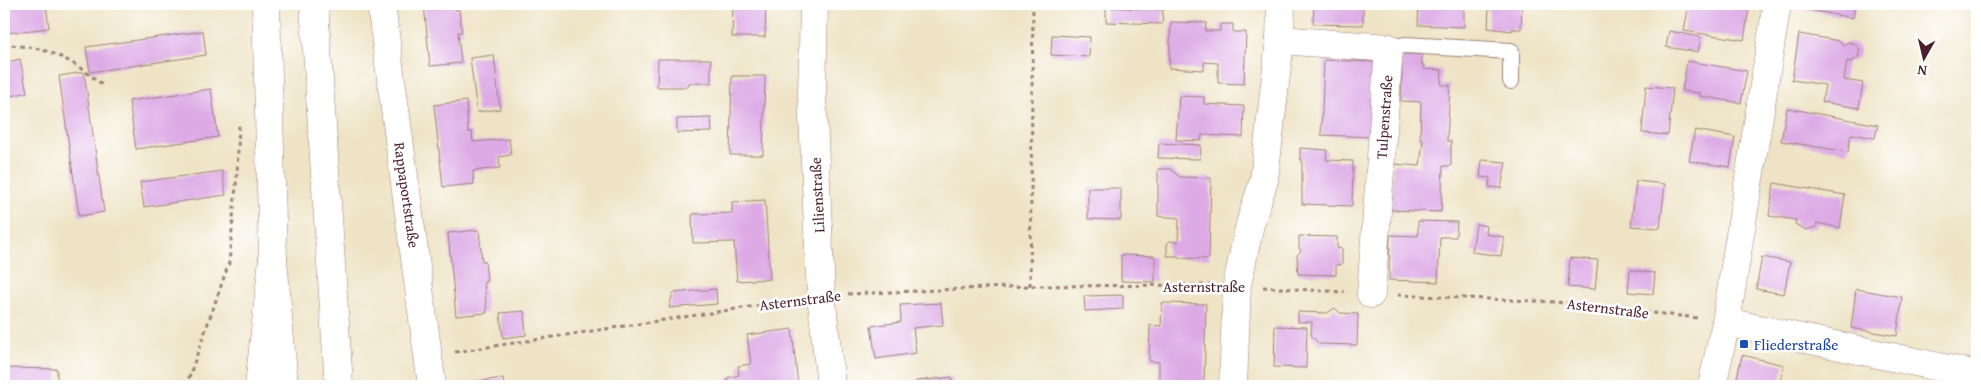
<svg xmlns="http://www.w3.org/2000/svg" width="1981" height="390" font-family="'Gentium Book Plus',serif">
  <rect width="100%" height="100%" fill="#fff"/>
  <filter id="ink" filterUnits="userSpaceOnUse"><feTurbulence type="fractalNoise" baseFrequency=".02" numOctaves="2"/><feDisplacementMap in="SourceGraphic" scale="10" xChannelSelector="R" yChannelSelector="G"/><feConvolveMatrix kernelMatrix="1 2 1 2 8 2 1 2 1" color-interpolation-filters="sRGB"/></filter>
  <filter id="wash" filterUnits="userSpaceOnUse"><feTurbulence type="fractalNoise" baseFrequency=".0096" numOctaves="4" result="noise"/><feDisplacementMap in="SourceGraphic" scale="20" xChannelSelector="R" yChannelSelector="G"/><feGaussianBlur stdDeviation="1.12" result="paint"/><feColorMatrix in="noise" values="0 0 0 0 0 0 0 0 0 0 0 0 0 0 0 0 0 1.4 0 .05"/><feComposite in="paint" operator="in"/></filter>
  <g filter="url(#wash)">
    <rect width="100%" height="100%" fill="#eee3c5"/>
    <g id="blocks">
      <g fill="#ddaae6">
        <polygon points="4,4 46,4 49,28 7,33"/>
        <polygon points="424,4 455,4 456,10 459,10 462,32 458,32 461,63 430,66"/>
        <polygon points="733,4 766,4 765,37 732,37"/>
        <polygon points="1314,4 1363,4 1363,25 1313,24"/>
        <polygon points="1419,4 1464,4 1464,27 1418,25"/>
        <polygon points="1483,4 1526,4 1527,6 1522,8 1521,29 1512,29 1512,31 1488,28 1489,6 1483,5"/>
        <polygon points="1689,4 1721,4 1749,9 1744,40 1684,31"/>
        <polygon points="1805,4 1842,4 1855,6 1853,18 1804,9"/>
        <polygon points="1106,7 1163,10 1162,24 1106,22"/>
        <polygon points="1171,22 1206,23 1205,31 1220,31 1220,24 1233,24 1233,32 1246,32 1244,84 1218,83 1218,63 1204,62 1204,70 1169,68"/>
        <polygon points="203,31 206,55 90,72 86,47"/>
        <polygon points="1669,31 1701,37 1698,52 1666,47"/>
        <polygon points="1799,34 1840,41 1843,45 1848,42 1855,44 1860,50 1858,57 1852,62 1847,61 1844,80 1863,83 1859,108 1822,102 1825,85 1792,80"/>
        <polygon points="1052,35 1090,37 1089,57 1051,55"/>
        <polygon points="1399,54 1422,54 1422,65 1424,65 1424,69 1442,70 1441,85 1450,85 1447,141 1451,141 1451,166 1443,166 1441,212 1391,210 1393,164 1420,166 1423,140 1420,140 1421,102 1401,101 1402,64 1399,64"/>
        <polygon points="494,55 500,109 477,112 470,58"/>
        <polygon points="20,59 27,92 4,98 4,63"/>
        <polygon points="658,59 711,59 711,83 689,83 688,87 657,87"/>
        <polygon points="1324,60 1375,62 1372,137 1321,135"/>
        <polygon points="1687,61 1747,71 1741,103 1700,96 1700,93 1682,91"/>
        <polygon points="84,72 104,212 79,216 59,76"/>
        <polygon points="732,76 765,76 763,155 730,155"/>
        <polygon points="1646,86 1673,88 1668,135 1642,133"/>
        <polygon points="211,89 218,137 136,149 129,101"/>
        <polygon points="1179,96 1204,97 1204,104 1244,106 1243,137 1202,135 1201,141 1176,140"/>
        <polygon points="466,101 468,132 472,132 473,142 509,139 511,155 499,157 500,168 473,171 474,184 443,187 434,105"/>
        <polygon points="1787,108 1878,125 1875,138 1851,134 1848,152 1781,141"/>
        <polygon points="711,118 712,132 677,133 677,119"/>
        <polygon points="1695,130 1735,137 1730,167 1689,161"/>
        <polygon points="1159,143 1201,145 1200,159 1158,158"/>
        <polygon points="1300,148 1327,150 1326,160 1353,161 1352,206 1302,204 1302,159 1300,159"/>
        <polygon points="1482,160 1506,162 1501,188 1489,187 1490,178 1480,177"/>
        <polygon points="1158,169 1170,169 1180,177 1211,178 1209,259 1178,258 1178,256 1167,256 1167,244 1170,241 1178,242 1179,218 1158,216"/>
        <polygon points="222,171 226,195 144,207 140,182"/>
        <polygon points="1636,181 1665,184 1660,228 1631,226"/>
        <polygon points="1774,183 1845,195 1840,228 1817,223 1816,227 1806,230 1795,224 1796,220 1769,216"/>
        <polygon points="1088,188 1121,188 1121,220 1088,219"/>
        <polygon points="765,200 770,279 737,281 734,242 693,243 692,215 696,213 696,214 732,213 732,202"/>
        <polygon points="1418,221 1457,222 1456,237 1440,237 1438,282 1389,280 1390,235 1418,236"/>
        <polygon points="1476,224 1487,226 1486,234 1504,237 1501,256 1472,252"/>
        <polygon points="479,230 482,261 485,261 487,281 484,282 487,313 456,316 448,233"/>
        <polygon points="1299,236 1337,237 1337,248 1342,249 1342,264 1336,265 1336,275 1298,274 1297,255 1301,251 1299,248"/>
        <polygon points="1121,255 1155,256 1155,282 1121,281"/>
        <polygon points="1762,257 1790,262 1784,294 1756,289"/>
        <polygon points="1570,258 1598,260 1595,289 1568,287"/>
        <polygon points="1630,270 1655,273 1653,294 1628,292"/>
        <polygon points="716,289 717,304 669,308 673,293"/>
        <polygon points="1856,289 1902,297 1897,336 1851,328"/>
        <polygon points="1123,295 1123,309 1085,311 1084,296"/>
        <polygon points="941,303 943,325 913,328 916,353 876,359 871,326 901,322 900,305"/>
        <polygon points="1162,303 1206,304 1204,385 1159,384 1159,362 1149,361 1150,325 1161,326"/>
        <polygon points="1335,308 1340,313 1358,314 1357,345 1319,344 1311,335 1312,322 1298,322 1298,312 1327,313"/>
        <polygon points="524,311 526,335 503,338 500,313"/>
        <polygon points="1275,326 1307,327 1306,368 1274,367"/>
        <polygon points="792,329 798,386 728,386 727,378 739,375 738,366 751,364 747,335"/>
        <polygon points="1742,355 1784,365 1779,386 1735,386"/>
        <polygon points="4,368 57,369 57,386 4,386"/>
        <polygon points="952,377 953,386 916,386 916,381"/>
        <polygon points="503,378 504,386 473,386 472,382"/>
      </g>
    </g>
  </g>
  <g filter="url(#ink)">
    <use href="#blocks" fill-opacity="0" stroke="#9c8178" stroke-width="1"/>
    <g fill="none" stroke-linecap="round" stroke-linejoin="round">
      <g stroke="#9c8178" stroke-width="18">
        <polyline id="lane" points="1389,48 1405,45 1511,51 1511,81"/>
      </g>
      <g stroke="#9c8178" stroke-width="29">
        <g id="street">
          <polyline points="381,4 432,386"/>
          <polyline points="814,4 812,94 821,295 831,386"/>
          <polyline points="1280,40 1389,48 1371,294"/>
          <polyline points="1726,322 1977,375"/>
          <polyline points="1233,386 1237,285 1250,224 1264,180 1280,40 1281,4"/>
          <polyline points="1712,386 1726,322 1777,4"/>
        </g>
      </g>
      <g stroke="#9c8178" stroke-width="29">
        <g id="primary">
          <polyline points="266,4 273,259 284,386"/>
          <polyline points="314,4 339,386"/>
        </g>
      </g>
      <g stroke="#9c8178" stroke-width="29">
        <polyline id="highway" points="259,386 273,259"/>
      </g>
      <g stroke="#9c8178" stroke-width="3" stroke-dasharray="4 4" stroke-linecap="butt">
        <path d="M 4,44 C 15,46 27,46 39,49 C 65,56 83,69 104,86"/>
        <polyline points="1030,286 1033,4"/>
        <polyline points="1263,287 1344,292"/>
        <polyline points="848,294 1030,286 1210,285"/>
        <polyline points="1398,295 1556,302 1698,318"/>
        <polyline points="455,352 795,300"/>
        <polyline points="186,386 229,263 237,175 239,124"/>
      </g>
      <use href="#lane" stroke="#fff" stroke-width="16"/>
      <use href="#street" stroke="#fff" stroke-width="28"/>
      <use href="#primary" stroke="#fff" stroke-width="28"/>
      <use href="#highway" stroke="#fff" stroke-width="28"/>
    </g>
  </g>
  <rect fill="#1a4fb4" stroke="#fff" stroke-width="2" x="1739" y="339" width="10" height="10" rx="2.5"/>
  <g text-anchor="middle" dominant-baseline="central" stroke-width="5" stroke-linejoin="round" paint-order="stroke">
    <g font-size="15" fill="#4a1f2b" stroke="#fff">
      <text transform="translate(1384 117) rotate(-86)">Tulpenstraße</text>
      <text transform="translate(407 195) rotate(82)">Rappaportstraße</text>
      <text transform="translate(817 195) rotate(-93)">Lilienstraße</text>
      <text x="1204" y="286">Asternstraße</text>
      <text transform="translate(800 300) rotate(-7)">Asternstraße</text>
      <text transform="translate(1608 308) rotate(7)">Asternstraße</text>
    </g>
    <g font-size="15" fill="#164399" stroke="#fff" text-anchor="start">
      <text x="1754" y="344">Fliederstraße</text>
    </g>
  </g>
  <rect width="1981" height="390" fill="none" stroke="#fff" stroke-width="20"/>
  <g transform="translate(1924 58) rotate(188)" stroke="#ffffff" stroke-width="4" paint-order="stroke">
  <path d="M0-4L9 19L0 12L-9 19Z" fill="#4a1f2b"/>
  <text y="-8" font-size="14" font-weight="bold" text-anchor="middle" fill="#4a1f2b">N</text>
  </g>
</svg>
